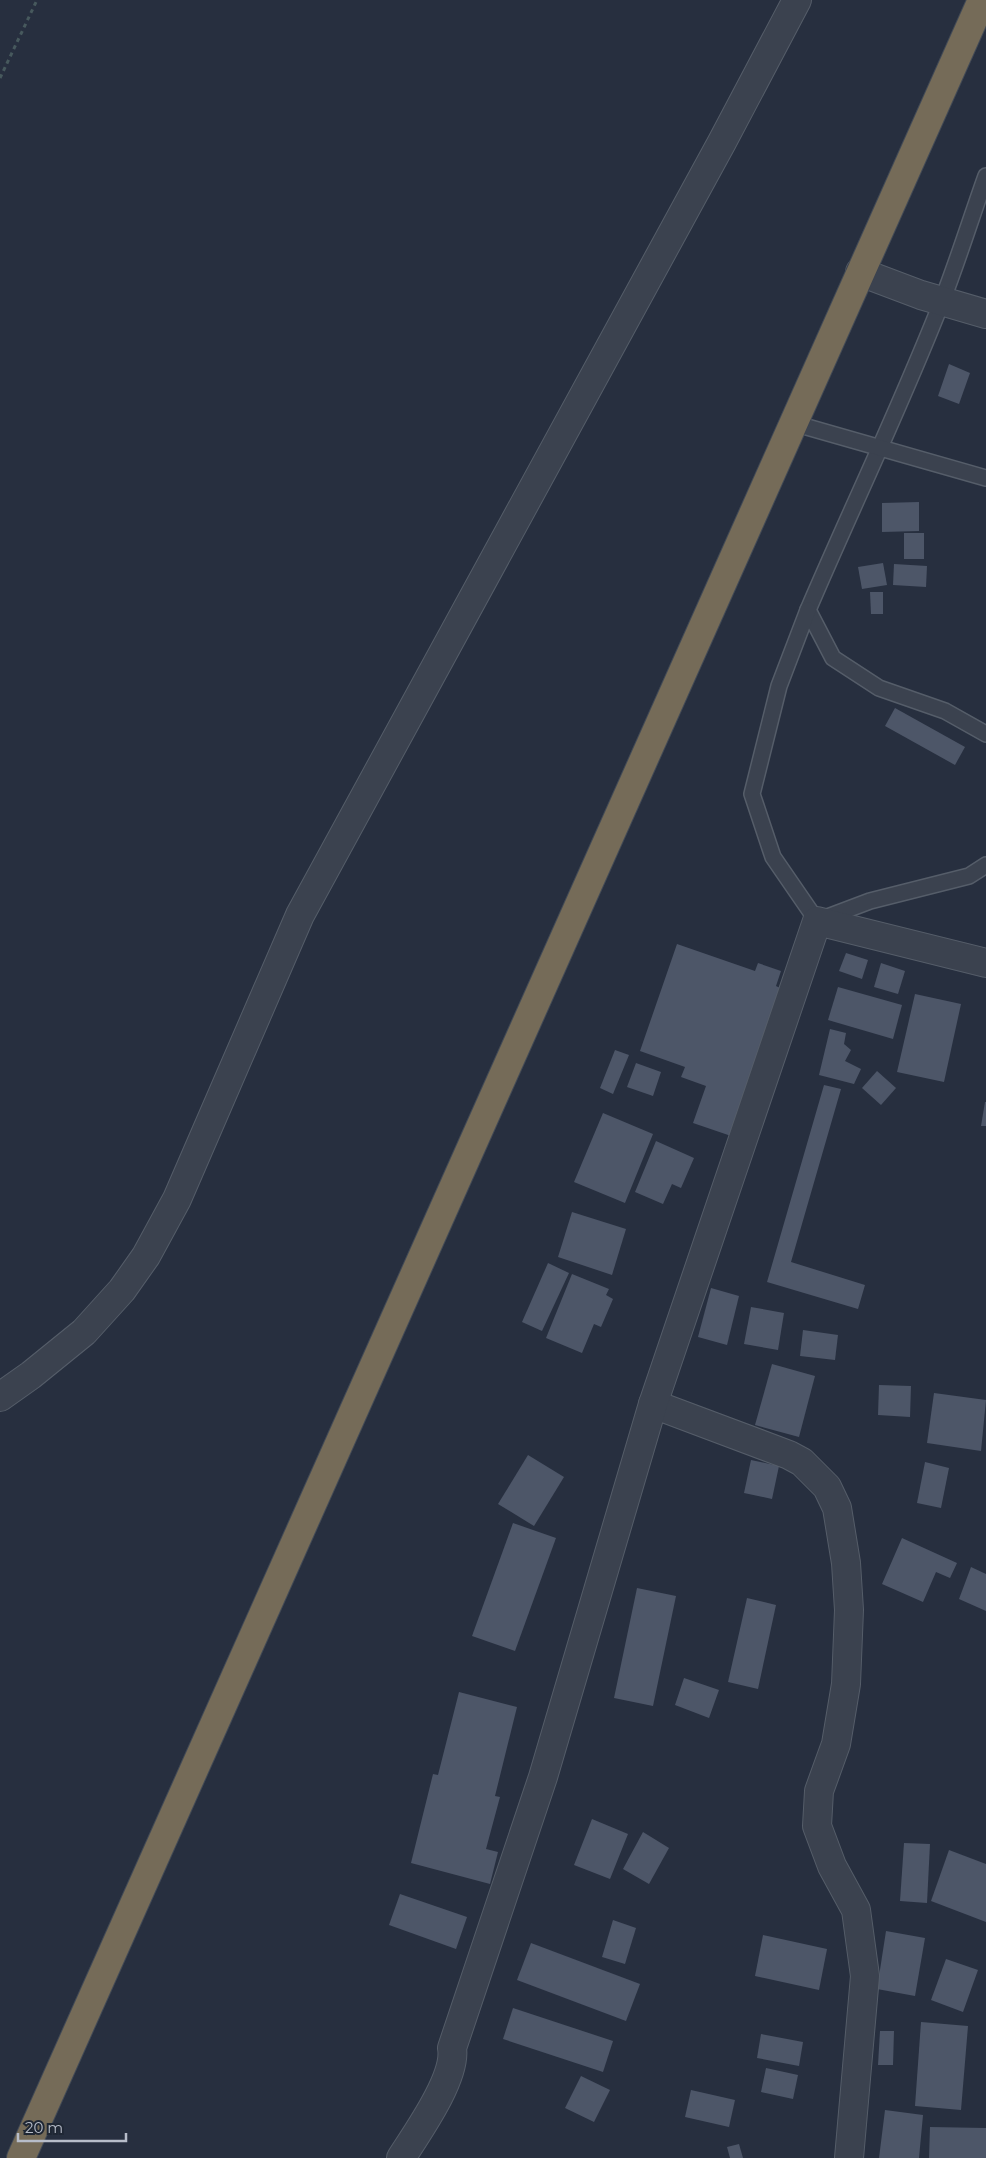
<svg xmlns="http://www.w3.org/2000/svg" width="986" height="2158" font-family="Montserrat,sans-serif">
  <rect width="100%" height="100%" fill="#272f3f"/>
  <g fill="#4d5668">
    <polygon points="949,364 970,373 959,404 938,396"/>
    <polygon points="919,502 919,531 882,532 882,503"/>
    <rect x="904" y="533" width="20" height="26"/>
    <polygon points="883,563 887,585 862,589 858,567"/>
    <polygon points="894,564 927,566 926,587 893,585"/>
    <polygon points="870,592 883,592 883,614 871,614"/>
    <polygon points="895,708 965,747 955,765 885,726"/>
    <polygon points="677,944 755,971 758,963 781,971 776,986 784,990 734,1137 693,1123 706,1086 681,1077 685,1067 640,1051"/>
    <polygon points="846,953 868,960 862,979 839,971"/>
    <polygon points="881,963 905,971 898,994 874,987"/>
    <polygon points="838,987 902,1005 893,1039 828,1020"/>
    <polygon points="915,994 961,1004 944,1082 897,1072"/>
    <polygon points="830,1029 846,1033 844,1044 851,1050 845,1061 861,1069 854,1084 819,1075"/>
    <polygon points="615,1050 629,1055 613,1094 600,1088"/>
    <polygon points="636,1063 661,1072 653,1096 627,1087"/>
    <polygon points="877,1071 896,1088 881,1105 862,1088"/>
    <polygon points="824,1085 841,1089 791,1262 865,1285 858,1309 767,1282"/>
    <polygon points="985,1102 986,1102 986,1126 981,1126"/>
    <polygon points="603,1113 653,1134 625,1203 574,1182"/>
    <polygon points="656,1141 694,1158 681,1188 672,1184 663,1204 635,1192"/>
    <polygon points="572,1212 626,1229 612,1275 558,1257"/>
    <polygon points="548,1263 569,1273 542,1331 522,1322"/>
    <polygon points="572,1274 609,1289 606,1295 613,1299 601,1327 594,1324 582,1353 546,1338"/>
    <polygon points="711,1288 739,1296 727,1345 698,1337"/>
    <polygon points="751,1307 784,1313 778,1350 744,1344"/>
    <polygon points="803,1330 838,1335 835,1360 800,1356"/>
    <polygon points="772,1364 815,1376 799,1437 755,1425"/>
    <polygon points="879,1385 911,1386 910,1417 878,1415"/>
    <polygon points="934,1393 986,1400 981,1451 927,1443"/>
    <polygon points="528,1455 564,1477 534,1526 498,1504"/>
    <polygon points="751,1460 779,1466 772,1499 744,1493"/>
    <polygon points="925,1462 949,1468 941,1508 917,1503"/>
    <polygon points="513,1523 556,1538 515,1651 472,1636"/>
    <polygon points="902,1538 957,1563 950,1578 936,1572 923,1602 882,1584"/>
    <polygon points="971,1567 986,1574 986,1611 959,1599"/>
    <polygon points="637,1588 676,1596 653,1706 614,1698"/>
    <polygon points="747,1598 776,1605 758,1689 728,1682"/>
    <polygon points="684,1678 719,1690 709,1718 675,1705"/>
    <polygon points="459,1692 517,1707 495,1796 500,1797 486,1849 498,1852 490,1884 411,1863 433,1774 438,1775"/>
    <polygon points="592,1819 628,1834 610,1879 574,1865"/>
    <polygon points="643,1832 669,1848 649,1884 623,1869"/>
    <polygon points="904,1843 930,1844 927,1903 900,1901"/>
    <polygon points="949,1850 986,1864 986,1922 931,1901"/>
    <polygon points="400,1894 467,1917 456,1949 389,1925"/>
    <polygon points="613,1920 636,1928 625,1964 602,1957"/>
    <polygon points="886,1931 925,1938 915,1996 877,1989"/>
    <polygon points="763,1935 827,1949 819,1990 755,1976"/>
    <polygon points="531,1943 640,1984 626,2021 517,1980"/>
    <polygon points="946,1959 978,1970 963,2012 931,2000"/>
    <polygon points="513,2008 613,2041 603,2072 503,2039"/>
    <polygon points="921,2022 968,2026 961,2110 915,2106"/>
    <polygon points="880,2031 894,2031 893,2065 878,2065"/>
    <polygon points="761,2034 803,2042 799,2066 757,2058"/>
    <polygon points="766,2068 798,2075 793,2099 761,2092"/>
    <polygon points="581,2076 610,2090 594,2122 565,2108"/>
    <polygon points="691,2090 735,2100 729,2127 685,2117"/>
    <polygon points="885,2110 923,2115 919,2158 879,2158"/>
    <polygon points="930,2127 986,2128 986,2158 929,2158"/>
    <polygon points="739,2144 743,2158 730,2158 727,2147"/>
  </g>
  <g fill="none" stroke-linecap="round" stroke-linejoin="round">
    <g stroke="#555d69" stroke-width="18">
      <g id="lane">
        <path d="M 986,176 C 971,218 958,260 942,301 C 901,406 852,507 808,610 L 833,658 L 879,688 L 945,711 L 986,734"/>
        <polyline points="793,423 986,478"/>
        <polyline points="808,610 779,686 752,794 773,857 817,921 870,901 969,876 986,865"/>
      </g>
    </g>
    <g stroke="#555d69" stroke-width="30">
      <g id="street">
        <polyline points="860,272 921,295 986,314"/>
        <polyline points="0,1397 31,1375 84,1332 122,1290 146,1256 177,1199 300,915 722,142 797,0"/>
        <polyline points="653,1404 789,1455 802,1462 827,1487 837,1508 846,1563 849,1610 846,1684 836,1744 819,1791 817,1826 832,1866 856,1910 865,1976 849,2158"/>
        <path d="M 401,2158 C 417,2133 457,2077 452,2048 L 543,1777 L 653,1404 L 817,921 L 986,963"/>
      </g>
    </g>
    <g stroke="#424a56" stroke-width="30">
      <polyline id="highway" points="21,2158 982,0"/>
    </g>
    <polyline stroke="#47595d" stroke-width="3" stroke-dasharray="4 4" stroke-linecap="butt" points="0,78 37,0"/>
    <use href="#lane" stroke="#3b424f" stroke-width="15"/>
    <use href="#street" stroke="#3b424f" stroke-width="28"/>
    <use href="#highway" stroke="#756b58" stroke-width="28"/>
  </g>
  <path d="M18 2133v8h108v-8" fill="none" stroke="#b7bdc9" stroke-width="2.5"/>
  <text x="25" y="2133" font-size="15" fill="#b7bdc9" stroke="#1f2734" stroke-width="4" paint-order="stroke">20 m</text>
</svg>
